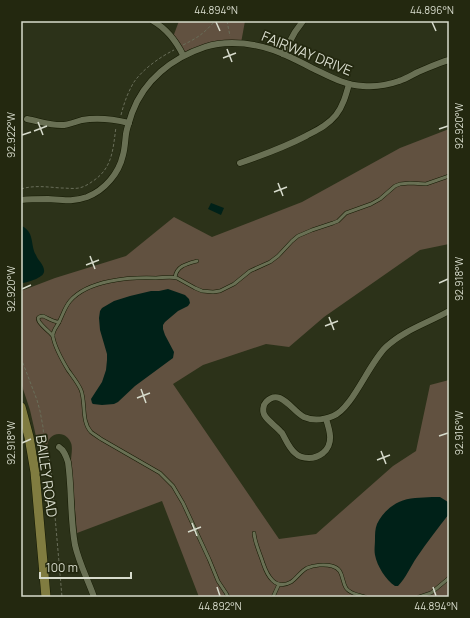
<svg xmlns="http://www.w3.org/2000/svg" width="470" height="618" font-family="Manrope,sans-serif">
  <rect width="100%" height="100%" fill="#2c3219"/>
  <g fill="#615140">
    <polygon points="179,21 245,21 241,43 230,43 183,55 173,37"/>
    <path d="M 449,129 L 449,244 L 420,250 L 324,317 L 289,347 L 266,344 L 203,365 L 173,384 L 279,539 L 316,534 L 393,466 L 416,451 L 430,385 L 449,380 L 449,597 L 199,597 L 162,501 L 77,533 C 75,509 73,485 71,461 C 71,456 73,448 71,443 C 69,438 65,434 59,434 C 50,434 45,443 48,452 L 40,454 L 30,410 L 21,383 L 21,291 L 55,278 L 126,256 L 174,217 L 212,237 L 302,202 L 400,148 Z"/>
  </g>
  <g fill="#002118">
    <polygon points="211,203 224,208 221,215 208,209"/>
    <path d="M 21,226 C 25,227 28,230 30,234 C 33,241 32,249 36,255 C 38,261 45,265 44,272 C 43,278 28,282 23,283 L 21,283 Z"/>
    <polygon points="168,289 185,295 189,299 190,303 188,306 178,311 165,322 163,325 163,329 165,335 174,352 173,358 135,386 118,402 114,404 102,405 93,404 92,403 91,399 102,382 106,370 107,360 107,354 100,330 99,318 100,311 102,308 114,301 130,296 151,291 159,291"/>
    <path d="M 432,497 L 440,497 L 448,502 L 449,514 C 438,528 427,542 417,557 C 410,567 406,578 398,586 L 395,586 C 386,580 377,566 375,555 C 374,550 375,545 375,539 C 375,534 375,529 377,524 C 381,515 390,506 399,502 C 409,497 421,498 432,497 Z"/>
  </g>
  <g fill="none" stroke-linecap="round" stroke-linejoin="round">
    <g stroke="#151a03" stroke-width="4">
      <g id="lane">
        <path d="M 175,277 C 177,266 186,264 197,261"/>
        <path d="M 53,336 C 49,331 29,317 43,316 C 48,318 53,322 59,322"/>
        <path d="M 254,533 C 255,544 260,553 263,563 C 267,575 275,591 291,582 C 297,578 301,571 307,568 C 314,565 325,564 332,566 C 344,569 341,580 346,588 C 350,594 359,595 365,597"/>
        <path d="M 228,597 L 226,593 L 218,581 L 209,559 L 183,503 L 173,486 L 160,473 L 101,439 C 97,436 93,434 91,432 C 81,421 86,403 81,390 C 78,383 73,377 68,370 C 62,360 55,348 53,337 C 52,330 58,326 60,320 C 63,314 65,307 70,301 C 88,280 129,277 156,278 C 162,278 170,276 177,278 L 195,288 L 202,291 L 213,292 L 220,291 L 234,284 L 250,271 L 270,262 L 278,256 L 292,241 L 298,236 L 312,230 L 333,223 L 338,221 L 346,213 L 371,204 L 380,199 L 395,186 L 400,184 L 410,183 L 426,184 L 449,176"/>
        <polyline points="273,597 279,584"/>
        <polyline points="419,597 431,593 449,578"/>
      </g>
    </g>
    <g stroke="#151a03" stroke-width="7">
      <g id="street">
        <path d="M 153,21 C 167,29 176,41 183,55"/>
        <polyline points="283,54 295,32 303,21"/>
        <path d="M 27,119 C 39,121 51,126 64,125 C 70,124 76,122 82,120 C 99,117 113,119 129,123"/>
        <path d="M 240,163 C 263,155 285,147 306,136 C 317,130 328,125 336,115 C 343,106 346,95 349,84"/>
        <path d="M 21,200 C 30,199 39,199 48,199 C 63,200 73,202 87,197 C 105,190 119,173 123,155 C 125,148 125,141 126,134 C 127,127 130,120 132,113 C 144,80 172,58 205,47 C 214,44 223,43 232,43 C 264,43 285,54 312,68 C 329,76 344,85 363,86 C 375,87 388,85 399,81 C 406,79 412,75 418,72 C 428,68 438,63 449,60"/>
        <path d="M 326,419 C 330,431 334,444 323,453 C 319,456 315,458 309,458 C 304,458 299,457 295,453 C 289,448 286,440 282,433 C 277,427 269,422 265,416 C 262,412 263,405 266,402 C 280,387 292,411 304,417 C 313,421 323,420 333,416 C 352,409 369,363 386,347 C 404,330 428,323 449,311"/>
        <path d="M 59,447 C 64,450 66,456 68,462 C 72,490 70,518 75,545 C 79,563 88,580 94,597"/>
      </g>
    </g>
    <g stroke="#151a03" stroke-width="10">
      <polyline id="secondary" points="21,407 29,437 35,472 46,597"/>
    </g>
    <g stroke="#696e59" stroke-width="1" stroke-dasharray="3 2" stroke-linecap="butt">
      <polyline points="227,21 230,36"/>
      <path d="M 183,45 C 199,37 203,34 215,21"/>
      <path d="M 121,115 C 124,103 128,92 134,82 C 143,69 160,57 174,50"/>
      <path d="M 21,189 C 34,185 47,187 61,188 C 67,188 73,189 79,188 C 84,187 89,184 93,181 C 113,168 113,148 116,127"/>
      <polyline points="21,358 37,400 40,411 43,427 45,449 50,462 51,470 62,597"/>
    </g>
    <use href="#lane" stroke="#697054" stroke-width="3"/>
    <use href="#street" stroke="#697054" stroke-width="6"/>
    <use href="#secondary" stroke="#807c40" stroke-width="9"/>
  </g>
  <path fill="none" stroke="#d7dbcc" stroke-width="1.5" d="M 216,22 L 220,31M 432,22 L 436,31M 227,49 L 232,62M 223,58 L 236,53M 38,122 L 43,135M 439,129 L 448,126M 34,131 L 47,126M 22,135 L 31,132M 278,183 L 283,196M 274,192 L 287,187M 90,256 L 95,269M 86,265 L 99,260M 439,283 L 448,279M 22,289 L 31,285M 329,317 L 334,330M 325,326 L 338,321M 141,389 L 146,403M 137,398 L 150,393M 439,436 L 448,433M 22,443 L 31,439M 381,451 L 386,464M 377,460 L 390,455M 192,523 L 197,536M 188,532 L 201,527M 217,587 L 220,596M 433,587 L 436,596"/>
  <g text-anchor="middle" dominant-baseline="central" stroke-width="3.5" stroke-linejoin="round" paint-order="stroke">
    <g font-size="14" fill="#d7dbcc" stroke="#23280f">
      <text transform="translate(307 53) rotate(22)">FAIRWAY DRIVE</text>
      <text transform="translate(47 476) rotate(82)">BAILEY ROAD</text>
    </g>
  </g>
  <rect width="470" height="618" fill="none" stroke="#23280f" stroke-width="44"/>
  <path d="M40 572v6h91v-6" fill="none" stroke="#d7dbcc" stroke-width="2"/>
  <text x="46" y="572" font-size="12" fill="#d7dbcc" stroke="#23280f" stroke-width="3" paint-order="stroke">100 m</text>
  <rect x="22" y="22" width="426" height="574" fill="none" stroke="#d7dbcc" stroke-width="1.5"/>
  <g font-size="10" text-anchor="middle" fill="#d7dbcc">
    <text x="216" y="14">44.894°N</text>
    <text x="432" y="14">44.896°N</text>
    <text transform="translate(459 126) rotate(-90)" y="4">92.920°W</text>
    <text transform="translate(11 135) rotate(-90)" y="4">92.922°W</text>
    <text transform="translate(459 279) rotate(-90)" y="4">92.918°W</text>
    <text transform="translate(11 289) rotate(-90)" y="4">92.920°W</text>
    <text transform="translate(459 433) rotate(-90)" y="4">92.916°W</text>
    <text transform="translate(11 443) rotate(-90)" y="4">92.918°W</text>
    <text x="220" y="610">44.892°N</text>
    <text x="436" y="610">44.894°N</text>
  </g>
</svg>
